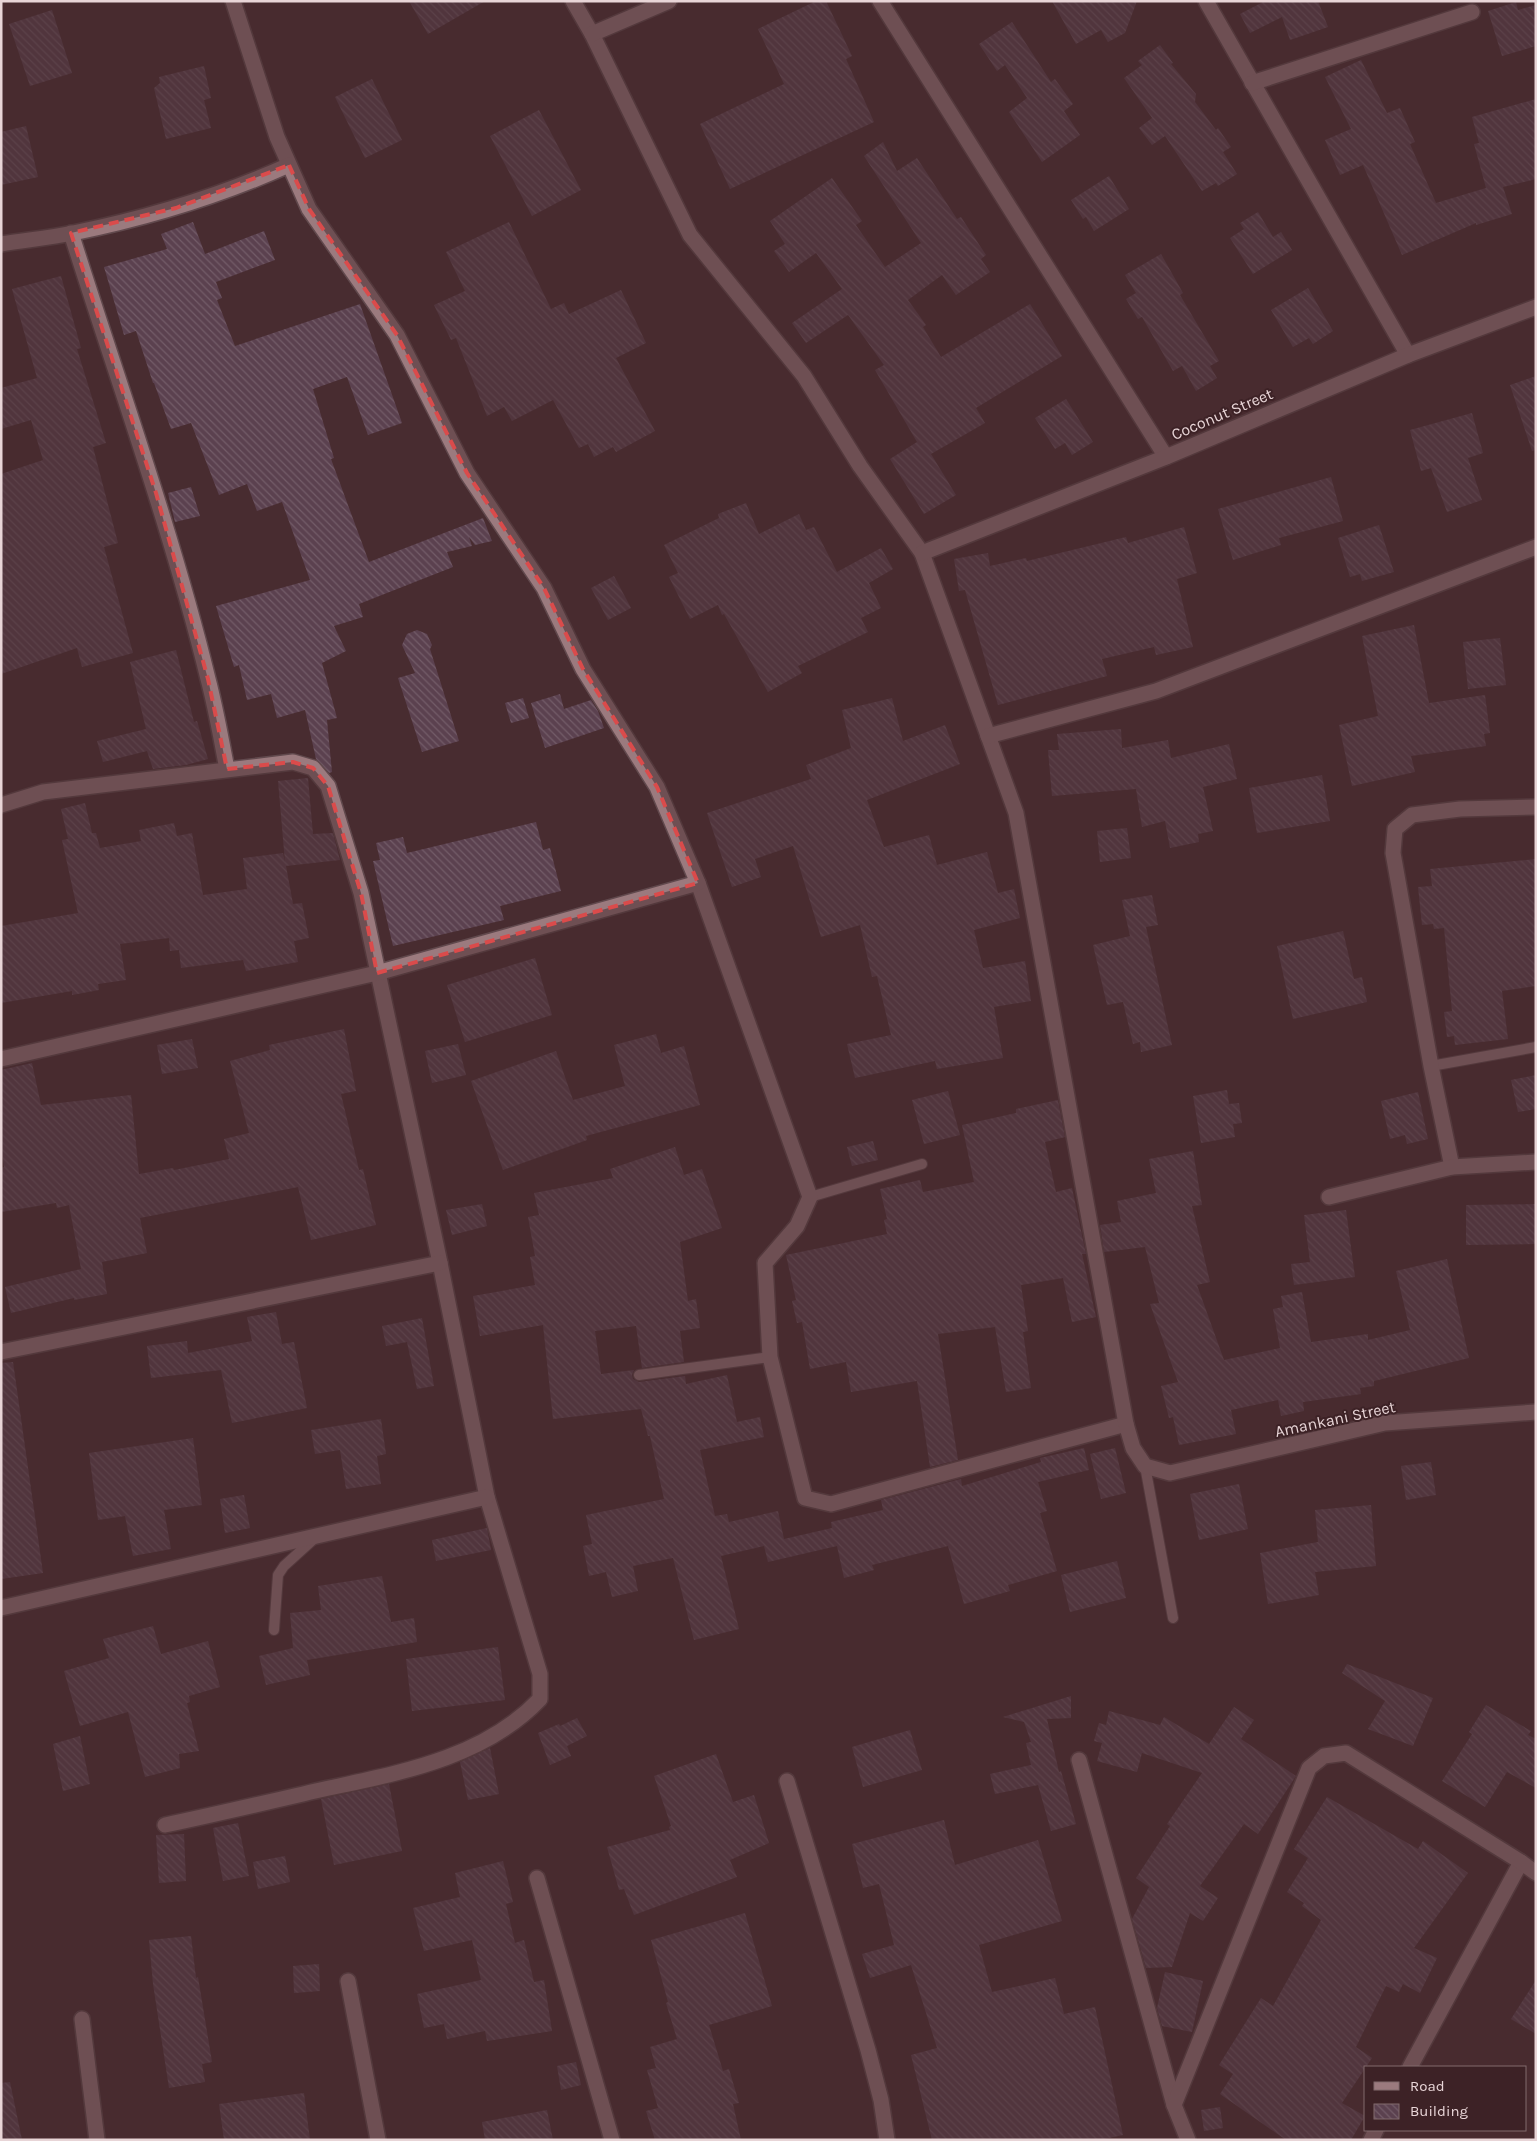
<svg xmlns="http://www.w3.org/2000/svg" width="1537" height="2141" font-family="Karla,sans-serif">
  <defs>
    <pattern id="building-back-hatch" width="6" height="6" patternUnits="userSpaceOnUse" patternTransform="scale(1.25)"><rect width="6" height="6" fill="#5b414f"/><path d="M-1 5l2 2M0 0l6 6M5-1l2 2" fill="none" stroke="#735c68"/></pattern>
  </defs>
  <rect width="100%" height="100%" fill="#482c30"/>
  <g fill="url(#building-back-hatch)">
    <polygon points="409,1 485,1 428,34"/>
    <polygon points="816,1 826,1 852,56 846,59 874,122 730,189 700,124 784,84 758,29"/>
    <polygon points="1052,1 1137,1 1125,33 1108,42 1101,30 1076,44"/>
    <polygon points="1265,1 1318,1 1328,27 1290,40 1282,17 1250,33 1240,14"/>
    <polygon points="1516,2 1518,10 1536,5 1536,46 1502,56 1488,11"/>
    <polygon points="52,10 72,73 30,86 9,24"/>
    <polygon points="1012,22 1051,82 1055,79 1073,104 1064,111 1080,135 1042,162 1009,112 1027,98 1005,65 997,71 979,44"/>
    <polygon points="1160,45 1173,63 1171,64 1196,94 1195,102 1216,130 1218,128 1231,147 1223,152 1237,174 1218,186 1216,183 1202,191 1165,136 1152,145 1139,128 1152,118 1124,78 1142,65 1138,61"/>
    <polygon points="1361,60 1387,113 1400,108 1415,142 1410,144 1436,203 1486,188 1474,144 1479,143 1472,117 1536,99 1536,179 1503,187 1512,214 1476,225 1476,223 1402,255 1363,165 1340,175 1325,140 1351,129 1325,77"/>
    <polygon points="204,66 211,98 204,100 211,128 166,139 154,88 160,83 159,77"/>
    <polygon points="372,79 402,140 365,158 335,97"/>
    <polygon points="539,110 581,190 532,216 490,136"/>
    <polygon points="26,126 38,177 1,185 1,132"/>
    <polygon points="883,142 897,171 917,158 957,219 961,217 986,255 981,259 990,272 956,295 942,275 908,300 926,325 923,327 941,357 1030,304 1062,356 976,408 985,423 931,454 956,495 924,514 890,459 917,442 875,370 884,365 848,315 806,343 792,323 842,289 816,253 789,272 774,251 785,244 770,221 832,178 862,221 856,225 885,267 921,243 864,156"/>
    <polygon points="1109,176 1129,209 1094,231 1086,217 1083,219 1071,200"/>
    <polygon points="1258,212 1273,237 1281,232 1292,250 1253,274 1230,238 1244,229 1240,223"/>
    <polygon points="193,222 205,254 264,231 275,260 216,282 222,298 217,300 235,346 360,304 402,423 368,435 347,377 313,389 334,458 331,459 369,562 483,518 492,541 475,545 469,537 472,546 447,552 453,567 359,604 363,617 334,626 346,651 322,663 337,718 327,720 332,772 329,773 316,759 305,710 277,718 271,694 247,700 239,665 234,667 216,606 310,580 282,502 257,511 247,484 219,495 191,423 171,429 154,383 153,383 136,331 124,335 104,267 167,249 161,234"/>
    <polygon points="509,222 551,309 564,303 569,314 621,290 646,343 616,358 655,431 616,452 613,447 594,457 588,444 579,448 553,400 512,421 504,407 487,416 456,338 451,340 434,305 465,291 446,252"/>
    <polygon points="1161,254 1183,293 1180,295 1219,361 1210,366 1217,378 1196,391 1182,366 1173,371 1142,317 1138,319 1126,299 1136,293 1125,275"/>
    <polygon points="61,276 81,348 77,349 106,443 93,447 118,543 104,547 133,653 82,667 77,648 1,674 1,474 43,460 31,420 1,429 1,388 37,378 12,289"/>
    <polygon points="1308,288 1333,331 1313,344 1309,338 1293,347 1271,310"/>
    <polygon points="1536,376 1536,450 1532,451 1510,385"/>
    <polygon points="1066,399 1093,442 1072,455 1065,443 1055,449 1035,418"/>
    <polygon points="1472,413 1483,453 1468,458 1482,500 1447,512 1431,468 1421,471 1410,430"/>
    <polygon points="1331,477 1343,521 1279,538 1281,545 1233,560 1218,509"/>
    <polygon points="191,487 200,516 175,522 168,493"/>
    <polygon points="746,503 759,534 799,514 806,530 814,527 837,572 881,548 893,569 869,583 881,608 861,618 868,632 798,666 802,673 768,692 724,614 722,615 718,605 690,619 669,577 678,573 664,545 719,518 718,514"/>
    <polygon points="1379,525 1394,572 1362,581 1360,574 1350,577 1338,538"/>
    <polygon points="1184,527 1197,573 1177,579 1193,647 1156,655 1154,647 1102,659 1107,676 998,705 965,590 959,591 954,559 988,553 990,566 1026,558 1027,561 1126,537 1128,543"/>
    <polygon points="614,576 631,608 608,620 591,588"/>
    <polygon points="1414,625 1429,703 1485,695 1490,733 1484,734 1486,746 1411,756 1415,772 1352,786 1339,725 1378,716 1362,636"/>
    <polygon points="417,630 427,634 432,645 430,649 459,741 422,752 398,678 415,673 402,645 407,634"/>
    <polygon points="1500,638 1506,685 1468,689 1463,642"/>
    <polygon points="176,650 194,722 197,721 208,759 186,765 153,769 147,751 103,762 97,741 146,729 130,662"/>
    <polygon points="560,694 564,709 591,700 598,711 604,728 545,748 531,703"/>
    <polygon points="523,698 529,718 511,723 505,703"/>
    <polygon points="892,698 903,741 945,725 960,764 867,800 884,847 929,835 937,865 987,852 998,893 1014,889 1020,918 974,930 983,968 1025,961 1031,1001 994,1007 1003,1058 937,1069 935,1061 855,1078 847,1044 891,1035 877,976 872,977 860,925 821,937 793,846 755,859 761,877 732,887 707,813 811,779 806,765 851,748 842,710"/>
    <polygon points="1121,729 1122,748 1168,740 1171,758 1229,744 1237,779 1203,787 1213,831 1198,834 1199,842 1170,848 1165,821 1142,827 1136,789 1052,796 1048,750 1059,750 1057,734"/>
    <polygon points="1322,775 1330,821 1257,833 1249,788"/>
    <polygon points="308,778 313,834 333,833 340,860 286,866 293,904 302,903 309,938 294,941 298,962 246,971 243,960 181,968 179,950 170,951 169,938 120,944 126,980 98,984 99,990 72,995 72,991 1,1003 1,926 78,913 62,840 68,839 61,809 85,803 92,833 96,833 100,848 141,841 139,830 174,823 177,836 192,833 203,895 247,889 243,858 283,853 285,862 278,781"/>
    <polygon points="536,822 543,850 550,848 561,891 500,906 504,920 393,946 373,861 380,860 376,843 403,837 407,853"/>
    <polygon points="1127,828 1131,858 1100,862 1097,831"/>
    <polygon points="1536,859 1536,986 1502,991 1508,1039 1455,1045 1454,1036 1447,1037 1444,1012 1452,1011 1444,928 1434,929 1433,924 1422,925 1418,887 1432,886 1430,869"/>
    <polygon points="1152,895 1158,925 1146,927 1172,1045 1141,1052 1140,1042 1133,1044 1123,1002 1107,1005 1093,945 1130,936 1122,900"/>
    <polygon points="1343,931 1354,979 1362,977 1367,1002 1293,1019 1277,946"/>
    <polygon points="535,958 552,1015 465,1042 447,985"/>
    <polygon points="344,1029 356,1091 341,1094 359,1170 363,1169 376,1225 311,1240 298,1187 140,1218 147,1253 102,1262 107,1294 74,1300 74,1298 11,1313 5,1287 81,1269 69,1205 57,1208 56,1203 1,1212 1,1168 4,1167 1,1149 1,1070 32,1063 41,1105 131,1095 139,1174 173,1168 174,1170 229,1159 224,1139 249,1133 230,1061 270,1050 269,1045"/>
    <polygon points="656,1034 661,1053 684,1046 700,1105 586,1136 587,1140 503,1170 471,1081 556,1051 573,1100 625,1086 614,1045"/>
    <polygon points="192,1039 198,1068 162,1074 157,1045"/>
    <polygon points="458,1044 466,1075 432,1083 425,1051"/>
    <polygon points="1536,1075 1536,1109 1518,1112 1511,1080"/>
    <polygon points="1227,1090 1229,1104 1239,1103 1242,1123 1233,1124 1235,1137 1201,1143 1193,1096"/>
    <polygon points="948,1091 960,1135 924,1144 912,1100"/>
    <polygon points="1418,1092 1428,1139 1407,1144 1405,1135 1390,1139 1381,1101"/>
    <polygon points="1058,1100 1065,1137 1045,1142 1056,1192 1072,1188 1086,1254 1082,1254 1096,1317 1072,1322 1063,1278 1021,1285 1028,1331 1023,1332 1031,1388 1006,1392 995,1327 938,1334 958,1460 930,1467 917,1381 851,1392 846,1362 810,1369 802,1322 797,1323 792,1301 796,1300 786,1255 887,1234 884,1220 887,1219 880,1189 920,1180 923,1192 974,1182 962,1125 1016,1113 1016,1109"/>
    <polygon points="873,1141 878,1160 852,1166 847,1147"/>
    <polygon points="675,1147 684,1175 702,1169 722,1228 680,1242 688,1301 696,1299 700,1328 680,1331 684,1362 642,1368 636,1326 595,1331 601,1374 634,1370 632,1375 633,1379 639,1382 685,1376 686,1384 727,1375 737,1422 760,1417 764,1437 700,1450 715,1516 727,1514 729,1522 778,1511 784,1539 832,1528 831,1522 883,1510 881,1500 961,1479 962,1486 1041,1462 1040,1458 1084,1448 1089,1470 1038,1482 1047,1511 1040,1513 1057,1571 1008,1585 1010,1591 964,1604 948,1546 872,1565 874,1570 844,1578 837,1546 768,1562 764,1546 721,1556 739,1629 694,1640 673,1558 633,1566 638,1591 612,1597 606,1572 589,1576 583,1546 592,1544 586,1515 664,1499 650,1436 648,1436 641,1409 553,1419 543,1325 480,1336 473,1296 535,1285 530,1257 535,1256 528,1217 539,1215 534,1193 613,1178 610,1169"/>
    <polygon points="1193,1151 1202,1205 1192,1206 1210,1282 1197,1285 1224,1360 1280,1348 1273,1309 1283,1307 1281,1296 1302,1292 1311,1342 1368,1334 1368,1340 1410,1330 1396,1271 1447,1259 1469,1358 1374,1381 1374,1386 1360,1388 1361,1394 1303,1402 1304,1411 1281,1416 1278,1400 1231,1410 1236,1434 1179,1445 1173,1417 1169,1418 1161,1386 1178,1382 1150,1304 1159,1303 1145,1247 1104,1252 1100,1225 1121,1222 1117,1201 1156,1193 1149,1159"/>
    <polygon points="482,1204 487,1226 452,1235 446,1210"/>
    <polygon points="1536,1204 1536,1244 1466,1245 1466,1205"/>
    <polygon points="1346,1210 1355,1277 1294,1285 1291,1264 1310,1262 1304,1215"/>
    <polygon points="276,1312 282,1344 294,1342 307,1408 232,1423 221,1370 151,1378 147,1346 187,1341 188,1353 252,1341 247,1317"/>
    <polygon points="422,1318 434,1386 417,1389 407,1342 386,1346 382,1326"/>
    <polygon points="13,1362 43,1573 1,1579 1,1363"/>
    <polygon points="381,1419 386,1454 377,1456 381,1484 346,1489 340,1450 315,1454 311,1430"/>
    <polygon points="193,1438 202,1505 164,1510 171,1549 133,1556 125,1516 98,1520 89,1453"/>
    <polygon points="1115,1448 1126,1493 1101,1499 1090,1454"/>
    <polygon points="1431,1462 1436,1495 1406,1500 1401,1466"/>
    <polygon points="1239,1484 1248,1529 1199,1540 1190,1494"/>
    <polygon points="244,1495 250,1528 225,1533 220,1499"/>
    <polygon points="1371,1505 1376,1566 1315,1572 1319,1595 1268,1604 1260,1553 1318,1542 1315,1510"/>
    <polygon points="487,1528 491,1550 436,1561 432,1540"/>
    <polygon points="1117,1561 1126,1598 1070,1612 1061,1575"/>
    <polygon points="382,1576 391,1622 414,1618 417,1642 307,1660 310,1675 266,1685 259,1656 293,1648 290,1613 321,1610 318,1586"/>
    <polygon points="153,1626 161,1654 208,1641 220,1687 189,1696 190,1702 187,1703 199,1751 179,1754 180,1768 145,1777 128,1712 80,1726 64,1671 109,1658 103,1639"/>
    <polygon points="498,1647 505,1700 412,1711 406,1659"/>
    <polygon points="1347,1664 1433,1698 1413,1746 1368,1729 1385,1701 1342,1673"/>
    <polygon points="1071,1696 1071,1718 1047,1719 1059,1772 1061,1771 1076,1824 1051,1831 1038,1785 995,1794 990,1774 1031,1765 1026,1743 1031,1742 1024,1722 1003,1717"/>
    <polygon points="1486,1705 1531,1731 1528,1735 1536,1739 1536,1788 1507,1772 1485,1807 1442,1781 1472,1734 1469,1732"/>
    <polygon points="1234,1707 1254,1720 1241,1739 1296,1776 1258,1834 1244,1824 1200,1886 1218,1898 1203,1921 1190,1913 1172,1967 1146,1968 1132,1919 1149,1887 1136,1878 1170,1826 1167,1824 1202,1773 1142,1753 1137,1772 1097,1761 1102,1743 1094,1741 1099,1723 1106,1725 1109,1711 1160,1725 1164,1717 1209,1744"/>
    <polygon points="577,1718 587,1736 567,1746 571,1756 550,1765 538,1733 559,1724 560,1726"/>
    <polygon points="910,1730 922,1770 863,1787 852,1747"/>
    <polygon points="80,1736 90,1784 63,1791 53,1744"/>
    <polygon points="490,1748 499,1794 468,1800 460,1762"/>
    <polygon points="716,1754 733,1802 754,1795 769,1843 730,1860 737,1877 634,1915 624,1889 619,1890 607,1847 670,1830 669,1827 671,1826 654,1776"/>
    <polygon points="389,1784 402,1851 334,1865 321,1799"/>
    <polygon points="1327,1797 1418,1849 1423,1841 1468,1873 1414,1948 1437,1958 1420,1993 1403,1984 1399,1992 1386,1986 1356,2047 1372,2058 1342,2103 1365,2116 1351,2140 1286,2140 1220,2094 1233,2074 1219,2065 1261,1998 1273,2006 1321,1920 1302,1906 1304,1903 1287,1892 1308,1858 1294,1849"/>
    <polygon points="944,1820 955,1865 1038,1840 1062,1921 979,1945 992,1992 1055,1978 1064,2014 1095,2007 1123,2135 1100,2140 932,2140 911,2055 937,2048 911,1965 870,1978 862,1954 894,1945 879,1884 863,1888 852,1844"/>
    <polygon points="238,1823 249,1876 223,1881 213,1828"/>
    <polygon points="184,1834 186,1881 159,1883 156,1835"/>
    <polygon points="285,1856 290,1882 258,1889 253,1862"/>
    <polygon points="503,1861 513,1902 506,1904 515,1943 524,1940 534,1982 544,1980 552,2031 487,2041 485,2031 447,2039 444,2024 424,2028 417,1994 481,1980 472,1940 424,1951 413,1908 460,1897 455,1873"/>
    <polygon points="745,1913 772,2006 709,2025 723,2071 729,2069 739,2103 733,2104 741,2140 655,2140 646,2111 658,2108 647,2070 656,2068 650,2047 677,2039 666,2003 668,2002 651,1940"/>
    <polygon points="191,1936 196,1978 198,1977 212,2062 202,2064 205,2082 169,2088 153,1984 149,1940"/>
    <polygon points="319,1964 320,1991 294,1993 293,1966"/>
    <polygon points="1165,1972 1203,1981 1192,2032 1162,2026 1157,2008"/>
    <polygon points="1536,1980 1536,2034 1511,2019"/>
    <polygon points="576,2062 581,2085 561,2090 557,2066"/>
    <polygon points="10,2082 22,2140 1,2140 1,2083"/>
    <polygon points="304,2093 310,2140 224,2140 219,2104"/>
    <polygon points="1220,2107 1223,2128 1204,2131 1201,2110"/>
    <polygon points="547,2110 553,2140 485,2140 482,2122"/>
  </g>
  <g fill="none" stroke-linecap="round" stroke-linejoin="round">
    <g stroke="#61494d" stroke-width="12">
      <g id="lane">
        <polyline points="1431,1066 1536,1047"/>
        <polyline points="810,1197 922,1164"/>
        <polyline points="639,1375 770,1357"/>
        <polyline points="1145,1466 1173,1618"/>
        <polyline points="274,1630 278,1575 284,1566 316,1537"/>
      </g>
    </g>
    <g stroke="#61494d" stroke-width="18">
      <g id="street">
        <polyline points="233,1 277,137 309,209 397,335 467,473 544,588 583,669 657,787 698,883 810,1197 797,1226 765,1263 770,1357 805,1498 831,1504 1126,1424"/>
        <polyline points="573,1 592,34 690,235 804,376 860,466 922,553 1016,813 1126,1424 1133,1448 1145,1466 1170,1473 1385,1423 1536,1412"/>
        <polyline points="880,1 1166,457"/>
        <polyline points="1206,1 1408,355"/>
        <polyline points="592,34 669,1"/>
        <polyline points="1252,83 1472,12"/>
        <path d="M 71,233 C 118,382 171,528 208,679 C 216,709 221,739 227,769"/>
        <path d="M 1,244 C 25,240 49,238 73,233 C 147,218 220,196 289,165"/>
        <polyline points="922,553 1166,457 1408,355 1536,307"/>
        <polyline points="988,736 1156,691 1536,547"/>
        <path d="M 1,805 L 43,792 L 293,762 L 313,768 L 328,786 L 361,893 L 440,1263 L 487,1497 L 540,1674 L 540,1699 C 483,1759 398,1773 320,1790 C 268,1802 217,1814 165,1825"/>
        <polyline points="1,1059 377,973 698,883"/>
        <polyline points="1452,1167 1431,1066 1393,853 1395,829 1412,815 1460,809 1536,807"/>
        <polyline points="1329,1197 1452,1167 1536,1162"/>
        <polyline points="1,1352 440,1263"/>
        <polyline points="1,1608 487,1497"/>
        <polyline points="1079,1760 1174,2105 1188,2140"/>
        <polyline points="787,1781 868,2050 881,2100 887,2140"/>
        <polyline points="537,1878 612,2140"/>
        <polyline points="348,1981 378,2140"/>
        <polyline points="82,2019 97,2140"/>
        <polyline points="1410,2067 1521,1862"/>
        <polyline points="1174,2105 1309,1768 1324,1756 1346,1753 1521,1862 1536,1873"/>
        <polyline points="1371,2140 1376,2130"/>
      </g>
    </g>
    <use href="#lane" stroke="#9b7a7e" stroke-width="10"/>
    <use href="#street" stroke="#9b7a7e" stroke-width="15"/>
  </g>
  <path d="M0 0H1537V2141H0ZM 289,165 L 309,209 L 397,335 L 467,473 L 544,588 L 583,669 L 657,787 L 698,883 L 377,973 L 361,893 L 328,786 L 313,768 L 293,762 L 227,769 L 208,679 L 156,493 L 71,233 L 176,208 Z" fill="#482c30" fill-opacity=".55" fill-rule="evenodd"/>
  <path fill="none" stroke="#da4b4b" stroke-width="4" stroke-dasharray="10 6" stroke-linejoin="round" d="M 289,165 L 309,209 L 397,335 L 467,473 L 544,588 L 583,669 L 657,787 L 698,883 L 377,973 L 361,893 L 328,786 L 313,768 L 293,762 L 227,769 L 208,679 L 156,493 L 71,233 L 176,208 Z"/>
  <g text-anchor="middle" dominant-baseline="central" stroke-width="4" stroke-linejoin="round" paint-order="stroke">
    <g font-size="16" fill="#e8d5d7" stroke="#3d2226">
      <text transform="translate(1222 414) rotate(-23)">Coconut Street</text>
      <text transform="translate(1335 1419) rotate(-12)">Amankani Street</text>
    </g>
  </g>
  <rect width="1537" height="2141" fill="none" stroke="#e8d5d7" stroke-width="5"/>
  <rect x="1364" y="2066" width="162" height="65" fill="#3d2226" stroke="#816a6d"/>
  <rect x="1374" y="2082" width="25" height="8" fill="#9b7a7e" stroke="#816a6d"/>
  <text x="1410" y="2091" font-size="15" fill="#e8d5d7">Road</text>
  <rect x="1374" y="2104" width="25" height="15" fill="url(#building-back-hatch)" stroke="#816a6d"/>
  <text x="1410" y="2116" font-size="15" fill="#e8d5d7">Building</text>
</svg>
